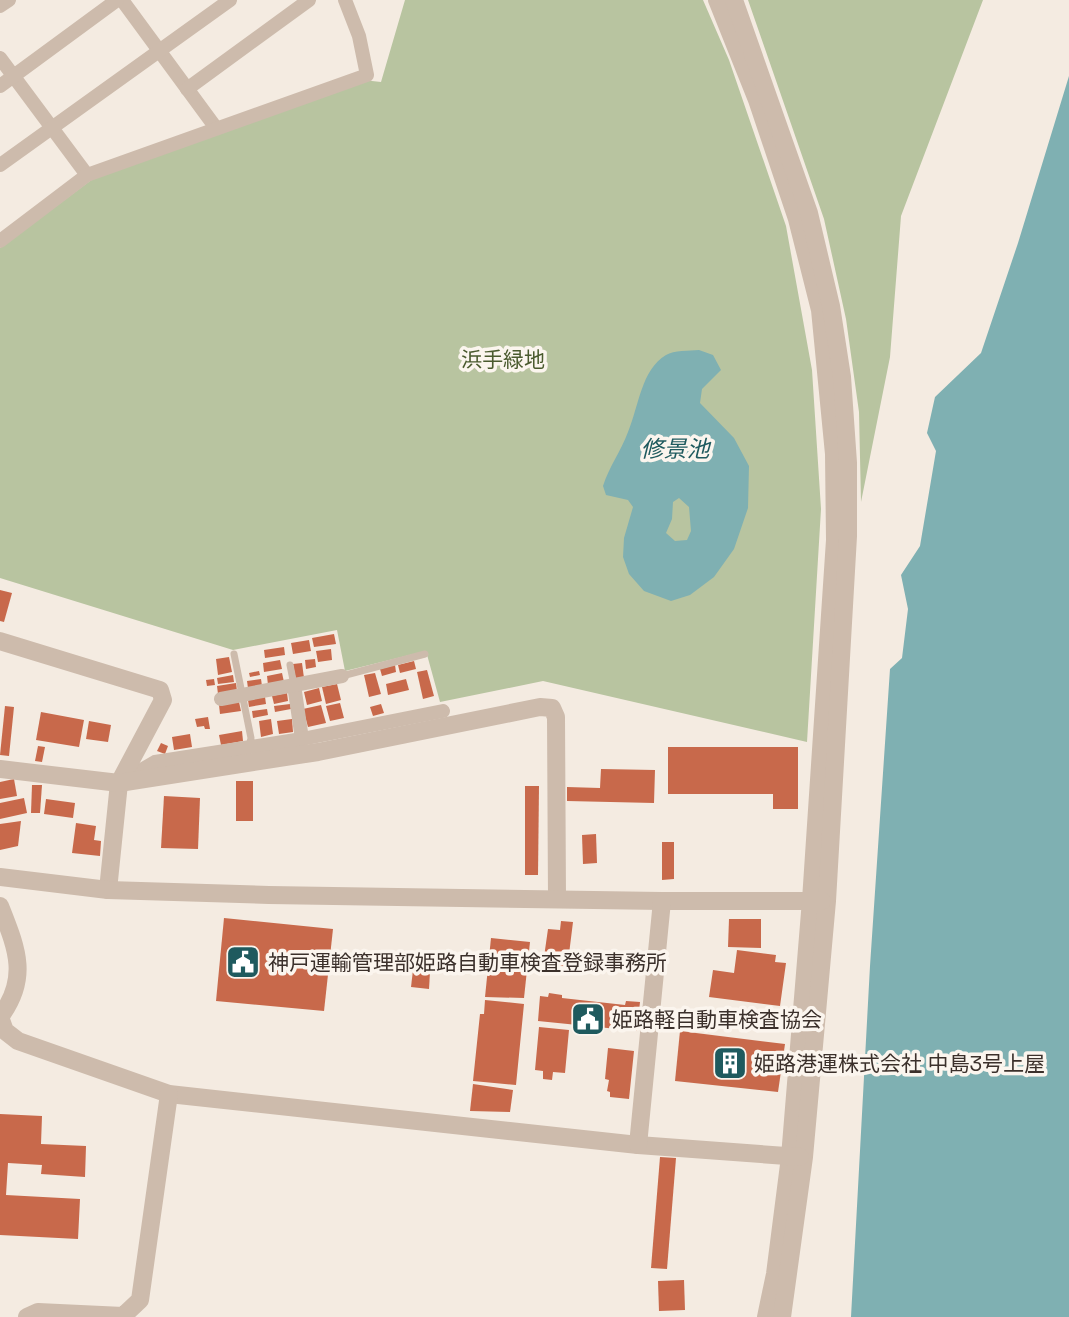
<svg xmlns="http://www.w3.org/2000/svg" width="1069" height="1317" font-family="'Space Grotesk','Noto Sans JP',sans-serif">
  <rect width="100%" height="100%" fill="#f4ebe1"/>
  <g fill="#b8c4a0">
    <polygon points="405,0 703,0 729,60 786,226 812,370 821,509 807,742 543,681 440,702 426,651 345,671 337,630 233,650 0,578 0,248 94,178 363,80 381,82"/>
    <polygon points="748,0 983,0 901,216 890,357 861,502 859,412 846,319 824,219"/>
  </g>
  <g fill="#7fb0b2" fill-rule="evenodd">
    <polygon points="1069,76 1069,1317 851,1317 870,966 890,669 902,658 908,609 901,575 920,546 936,451 927,433 935,397 981,353 1018,243"/>
    <path d="M 699,350 L 713,355 L 721,370 L 702,389 L 700,403 L 734,438 L 749,466 L 748,508 L 734,549 L 714,577 L 690,595 L 671,601 L 644,591 L 629,574 L 623,557 L 624,538 L 633,507 L 628,500 L 606,495 L 603,486 C 609,467 621,451 628,432 C 639,406 641,370 666,355 C 674,350 689,351 699,350 ZM 679,498 L 689,507 L 691,531 L 687,540 L 675,541 L 666,533 L 672,519 L 673,502 Z"/>
  </g>
  <g fill="#c8694b">
    <polygon points="0,590 12,593 4,622 0,621"/>
    <polygon points="334,634 336,644 314,647 312,638"/>
    <polygon points="309,640 311,651 293,654 291,643"/>
    <polygon points="284,647 285,655 265,658 264,650"/>
    <polygon points="331,649 332,660 318,662 316,651"/>
    <polygon points="229,657 232,672 218,675 216,659"/>
    <polygon points="315,659 316,667 306,669 305,660"/>
    <polygon points="280,660 282,669 264,672 263,663"/>
    <polygon points="414,661 416,669 400,673 398,665"/>
    <polygon points="302,663 304,678 296,680 293,664"/>
    <polygon points="395,665 396,672 382,676 380,669"/>
    <polygon points="427,670 434,696 423,699 417,672"/>
    <polygon points="259,671 260,675 250,677 249,673"/>
    <polygon points="282,673 284,682 268,685 267,676"/>
    <polygon points="375,673 381,694 369,697 364,675"/>
    <polygon points="233,675 234,682 218,684 217,678"/>
    <polygon points="214,679 215,685 207,686 206,680"/>
    <polygon points="261,679 262,686 248,688 247,681"/>
    <polygon points="406,679 409,690 388,695 386,684"/>
    <polygon points="236,683 237,691 218,694 217,686"/>
    <polygon points="337,684 341,700 326,704 322,687"/>
    <polygon points="319,688 322,701 307,705 304,692"/>
    <polygon points="287,693 288,701 274,704 272,696"/>
    <polygon points="265,697 266,704 249,707 248,700"/>
    <polygon points="239,702 241,711 220,714 219,705"/>
    <polygon points="340,703 344,718 330,721 326,706"/>
    <polygon points="290,704 291,709 275,712 274,706"/>
    <polygon points="381,704 384,713 373,716 370,707"/>
    <polygon points="321,705 326,723 308,727 303,709"/>
    <polygon points="5,706 14,707 9,756 0,755"/>
    <polygon points="267,709 268,715 253,718 252,711"/>
    <polygon points="41,712 84,720 79,747 36,740"/>
    <polygon points="208,717 210,729 205,729 204,726 197,727 195,719"/>
    <polygon points="271,719 273,734 261,737 259,721"/>
    <polygon points="292,719 293,732 279,734 277,721"/>
    <polygon points="89,721 111,725 108,742 86,739"/>
    <polygon points="242,731 243,741 221,745 219,735"/>
    <polygon points="190,734 192,747 174,750 172,737"/>
    <polygon points="161,743 168,746 165,754 157,751"/>
    <polygon points="38,746 45,747 42,762 35,761"/>
    <polygon points="668,747 798,747 798,809 773,809 773,794 668,794"/>
    <polygon points="601,769 655,770 654,803 567,801 567,787 600,788"/>
    <polygon points="14,779 17,796 0,799 0,782"/>
    <rect x="236" y="781" width="17" height="40"/>
    <polygon points="32,785 42,785 40,813 31,813"/>
    <polygon points="525,786 539,786 538,875 525,875"/>
    <polygon points="164,796 200,798 198,849 161,848"/>
    <polygon points="24,798 27,813 0,819 0,803"/>
    <polygon points="46,799 75,803 73,818 44,814"/>
    <polygon points="21,821 18,846 0,850 0,824"/>
    <polygon points="76,823 96,826 94,840 101,841 100,856 72,853"/>
    <polygon points="596,834 597,863 583,864 582,835"/>
    <polygon points="662,842 674,842 674,879 662,880"/>
    <polygon points="224,918 333,929 324,1011 216,1001"/>
    <polygon points="729,919 761,919 761,948 728,947"/>
    <polygon points="561,921 573,922 569,954 574,954 573,967 543,964 548,929 560,930"/>
    <polygon points="491,938 530,942 524,998 485,997"/>
    <polygon points="737,950 776,955 775,962 786,963 780,1006 709,997 713,970 734,973"/>
    <polygon points="413,970 430,972 429,989 411,987"/>
    <polygon points="549,993 562,995 562,998 625,1005 626,1001 640,1002 637,1031 538,1021 540,996 548,997"/>
    <polygon points="485,1000 524,1004 516,1085 473,1081 480,1014 484,1014"/>
    <polygon points="539,1027 569,1030 565,1073 553,1072 552,1080 543,1079 543,1071 535,1070"/>
    <polygon points="680,1031 785,1044 778,1092 675,1081"/>
    <polygon points="608,1048 634,1051 629,1099 610,1097 610,1092 607,1091 609,1080 605,1079"/>
    <polygon points="473,1084 513,1090 510,1112 470,1111"/>
    <polygon points="0,1114 42,1116 41,1144 86,1146 85,1177 41,1174 42,1165 8,1163 6,1195 80,1199 78,1239 0,1235"/>
    <polygon points="660,1157 676,1158 667,1269 651,1268"/>
    <polygon points="684,1280 685,1310 659,1311 658,1281"/>
  </g>
  <g fill="none" stroke-linecap="round" stroke-linejoin="round">
    <g stroke="#cdbbac" stroke-width="7">
      <polyline points="234,654 251,738 249,747"/>
      <polyline points="290,665 294,685"/>
      <polyline points="342,676 425,654"/>
    </g>
    <g stroke="#cdbbac" stroke-width="14">
      <polyline points="122,0 216,128"/>
      <polyline points="0,6 9,0"/>
      <polyline points="0,58 87,175"/>
      <polyline points="0,86 117,0"/>
      <polyline points="187,89 309,0"/>
      <polyline points="0,165 230,0"/>
      <polyline points="0,241 87,175 367,75 359,36 345,0"/>
      <polyline points="294,685 302,739"/>
      <polyline points="221,699 342,676"/>
      <polyline points="126,779 155,762 302,739 443,711"/>
    </g>
    <g stroke="#cdbbac" stroke-width="18">
      <polyline points="717,0 757,100 797,219 820,310 834,454 835,540 811,900 790,1157 775,1274 766,1317"/>
      <polyline points="734,0 809,213 831,306 842,377 848,463 848,536 827,901 804,1157 782,1317"/>
      <polyline points="0,641 160,690 163,700 119,783 108,890"/>
      <polyline points="0,769 119,783 318,752 540,707 552,708 556,717 557,898"/>
      <polyline points="0,877 108,890 269,895 662,901 822,901"/>
      <path d="M 0,906 C 16,947 30,977 0,1017 L 5,1031 L 18,1041 L 169,1094 L 638,1145 L 800,1157"/>
      <polyline points="638,1145 662,901"/>
      <polyline points="27,1317 38,1312 123,1316 140,1300 169,1094"/>
    </g>
  </g>
  <defs>
    <g id="civic-square" transform="scale(1.75)"><rect x="-9" y="-9" width="18" height="18" rx="4" fill="#1f5a5e" stroke="#fbf5ee"/><path d="M-.6-6.5H3V-4.5H.6V-3L4-1V1h2V6H-6V1h2V-1L-.6-3ZM-1.2 2.5V6h2.4V2.5Z" fill="#fff"/></g>
    <g id="building-square" transform="scale(1.75)"><rect x="-9" y="-9" width="18" height="18" rx="4" fill="#1f5a5e" stroke="#fbf5ee"/><path d="M-4-6H4V6H1V3H-1V6H-4ZM-2.5-4.3h1.7v1.8h-1.7ZM.8-4.3h1.7v1.8H.8ZM-2.5-1h1.7V.8h-1.7ZM.8-1h1.7V.8H.8Z" fill="#fff"/></g>
  </defs>
  <g fill-rule="evenodd">
    <use href="#civic-square" x="243" y="962"/>
    <use href="#civic-square" x="588" y="1019"/>
    <use href="#building-square" x="730" y="1063"/>
  </g>
  <g text-anchor="middle" dominant-baseline="central" stroke-width="7" stroke-linejoin="round" paint-order="stroke">
    <g font-size="21" fill="#4a5a2e" stroke="#fbf5ee">
      <text x="503" y="359">浜手緑地</text>
    </g>
    <g font-size="21" fill="#3b302b" stroke="#fbf5ee" text-anchor="start">
      <text x="268" y="962">神戸運輸管理部姫路自動車検査登録事務所</text>
      <text x="612" y="1019">姫路軽自動車検査協会</text>
      <text x="754" y="1063">姫路港運株式会社 中島3号上屋</text>
    </g>
    <g font-size="23" font-style="italic" fill="#1f5a5e" stroke="#fbf5ee">
      <text x="675" y="449">修景池</text>
    </g>
  </g>
</svg>
